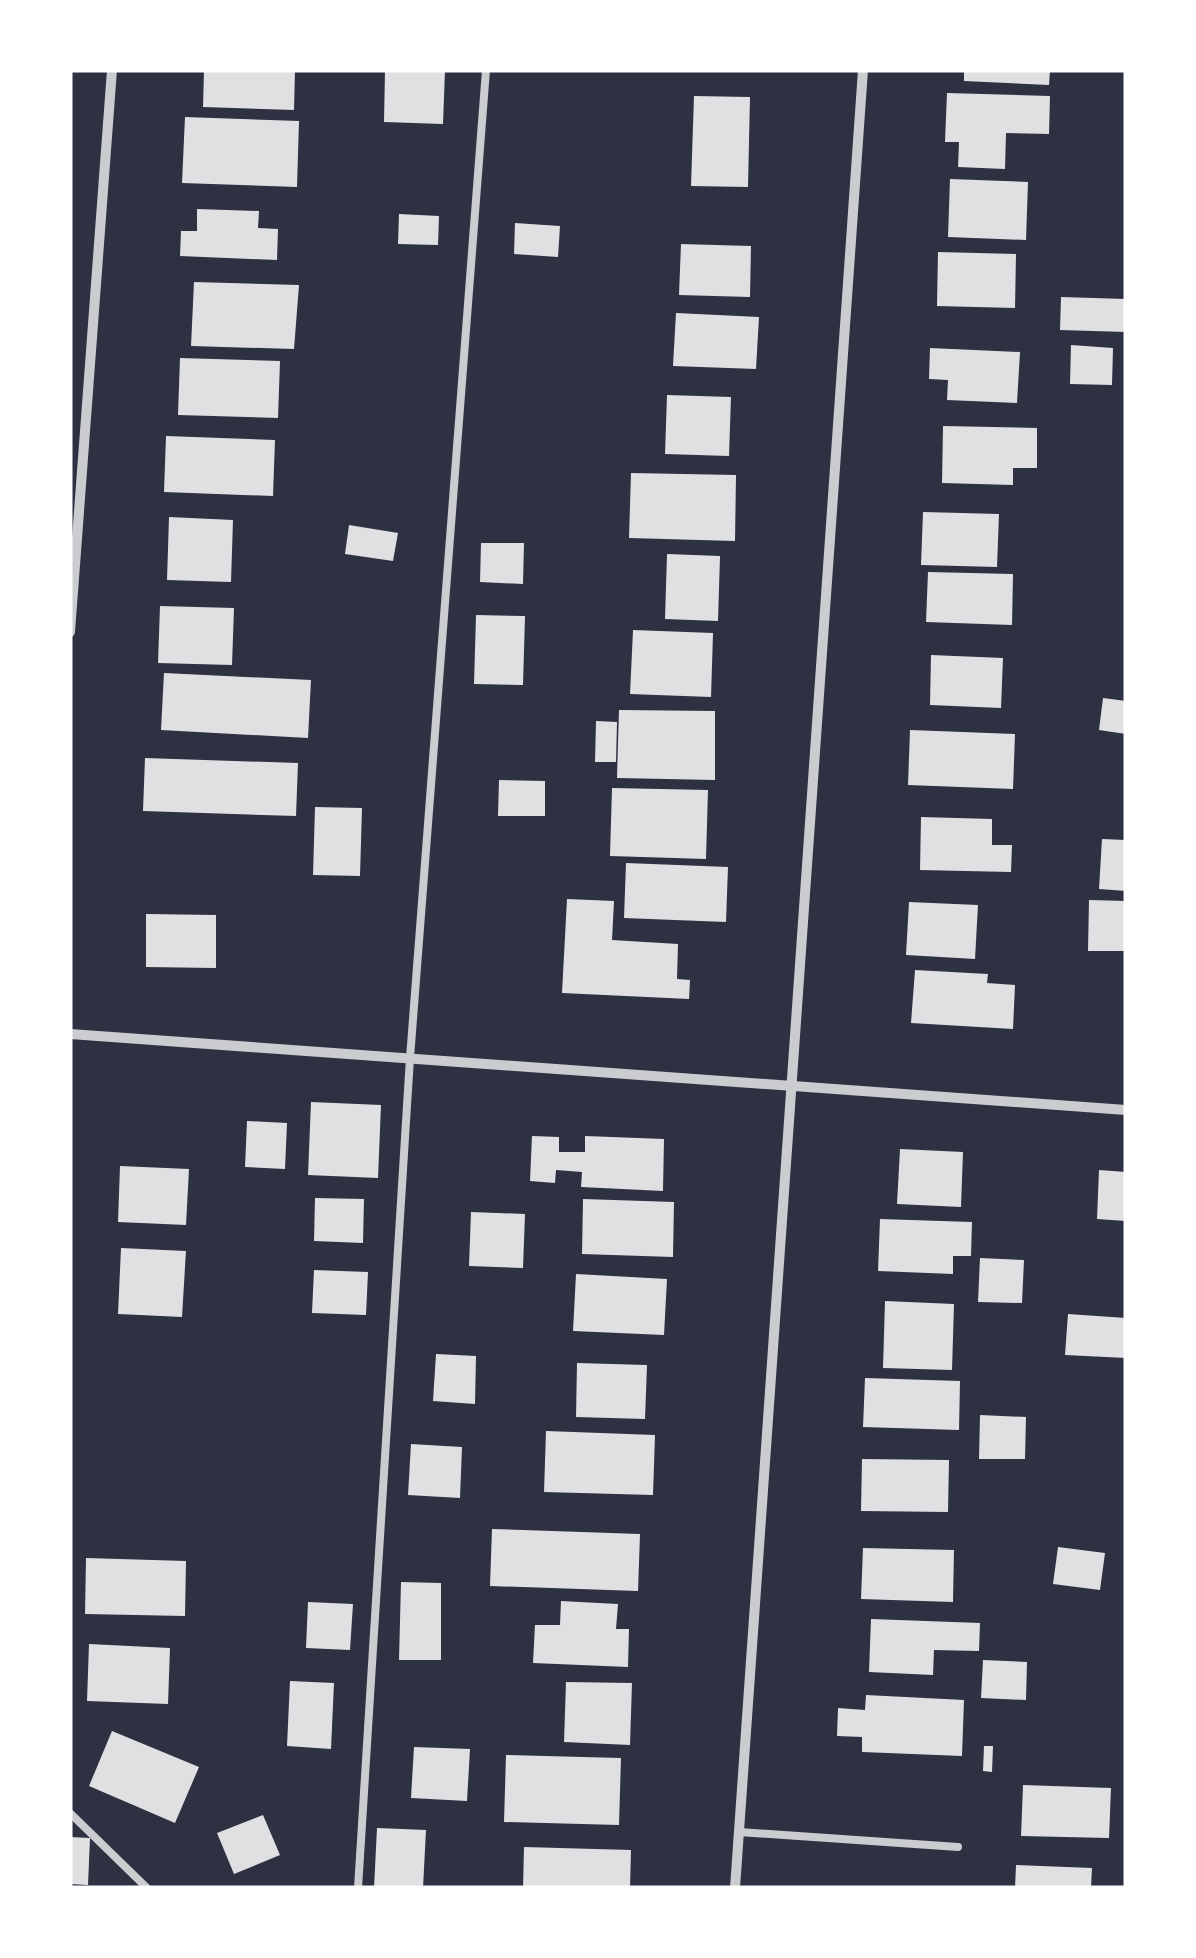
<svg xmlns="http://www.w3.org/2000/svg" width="1196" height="1958" font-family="'Titillium Web',sans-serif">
  <rect width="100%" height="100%" fill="#2d3142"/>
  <g fill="#e0e0e3">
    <polygon points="204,70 295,70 294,110 203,107"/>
    <polygon points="385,70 445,70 443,124 384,122"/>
    <polygon points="964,70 1050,70 1049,85 964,81"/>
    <polygon points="947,93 1050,96 1049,134 1006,133 1005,169 958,167 959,142 945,142"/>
    <polygon points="694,96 750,97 748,187 691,186"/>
    <polygon points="185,117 299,121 297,187 182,183"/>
    <polygon points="950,179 1028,182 1026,240 948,237"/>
    <polygon points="197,209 259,211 258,228 278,229 277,260 180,256 181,231 197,231"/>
    <polygon points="399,214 439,216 438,245 398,244"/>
    <polygon points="515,223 560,226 558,257 514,254"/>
    <polygon points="681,244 751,246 750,297 679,295"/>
    <polygon points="938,252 1016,254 1015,308 937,306"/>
    <polygon points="194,282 299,285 294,349 191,346"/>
    <polygon points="1061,297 1126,299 1126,332 1060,330"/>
    <polygon points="676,313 759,317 756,369 673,366"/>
    <polygon points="1071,345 1113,348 1112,385 1070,384"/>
    <polygon points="930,348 1020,352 1017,403 947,400 948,380 929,379"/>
    <polygon points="180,358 280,361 278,418 178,415"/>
    <polygon points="667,395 731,397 729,456 665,454"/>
    <polygon points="943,426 1037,428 1037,468 1013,468 1013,485 942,483"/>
    <polygon points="166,436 275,440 273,496 164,492"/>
    <polygon points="631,473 736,475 735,541 629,538"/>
    <polygon points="923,512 999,514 997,567 921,565"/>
    <polygon points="169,517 233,520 231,582 167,580"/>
    <polygon points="349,525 398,533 393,561 345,554"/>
    <polygon points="481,543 524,543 523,584 480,582"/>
    <polygon points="667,554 720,556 718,621 665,619"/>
    <polygon points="928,572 1013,574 1012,625 926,622"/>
    <polygon points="160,606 234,608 232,665 158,663"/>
    <polygon points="476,615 525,616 523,685 474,684"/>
    <polygon points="633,630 713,633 711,697 630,694"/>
    <polygon points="931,655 1003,658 1001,708 930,705"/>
    <polygon points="164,673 311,680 308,738 161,730"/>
    <polygon points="1103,698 1126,701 1126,734 1099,730"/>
    <polygon points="619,710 715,711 715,780 617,778"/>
    <polygon points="596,721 617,722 616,762 595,762"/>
    <polygon points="910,730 1015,734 1013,789 908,785"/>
    <polygon points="145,758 298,763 296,816 143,811"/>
    <polygon points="499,780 545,781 545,816 498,816"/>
    <polygon points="612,788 708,790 706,859 610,856"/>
    <polygon points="315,807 362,808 360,876 313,875"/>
    <polygon points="921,817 992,819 992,845 1012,845 1011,872 920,870"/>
    <polygon points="1102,839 1126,840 1126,891 1099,889"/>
    <polygon points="626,863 728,867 726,922 624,918"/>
    <polygon points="567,899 614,901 612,940 678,944 677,979 690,980 689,999 562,993"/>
    <polygon points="1089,900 1126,901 1126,951 1088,951"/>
    <polygon points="909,902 978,905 975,959 906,955"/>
    <polygon points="146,914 216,915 216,968 146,967"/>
    <polygon points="915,970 988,974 987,983 1015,985 1013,1029 911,1023"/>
    <polygon points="311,1102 381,1105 378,1178 308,1175"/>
    <polygon points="247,1121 287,1123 285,1169 245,1167"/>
    <polygon points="532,1136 559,1137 559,1152 585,1152 585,1136 664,1139 663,1191 581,1187 582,1172 556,1170 555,1183 530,1181"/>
    <polygon points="900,1149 963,1152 961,1207 897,1204"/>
    <polygon points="120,1166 189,1169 186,1225 118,1222"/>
    <polygon points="1099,1170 1126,1172 1126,1221 1097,1219"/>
    <polygon points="315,1198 364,1199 363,1243 314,1241"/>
    <polygon points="583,1199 674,1202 673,1257 582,1254"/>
    <polygon points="471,1212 525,1214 523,1268 469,1266"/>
    <polygon points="880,1219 972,1222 971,1256 953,1256 953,1274 878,1271"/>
    <polygon points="121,1248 186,1251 182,1317 118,1314"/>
    <polygon points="980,1258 1024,1260 1022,1303 978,1302"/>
    <polygon points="314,1270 368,1272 366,1315 312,1313"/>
    <polygon points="576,1274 667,1279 664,1335 573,1331"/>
    <polygon points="885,1301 954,1304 952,1370 883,1368"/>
    <polygon points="1068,1314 1126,1318 1126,1358 1065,1355"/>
    <polygon points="436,1354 476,1356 475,1404 433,1401"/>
    <polygon points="577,1363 647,1365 645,1419 576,1417"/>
    <polygon points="865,1378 960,1381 959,1430 863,1427"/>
    <polygon points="980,1415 1026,1417 1025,1459 979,1459"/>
    <polygon points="546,1431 655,1435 653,1495 544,1492"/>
    <polygon points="411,1444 462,1447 460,1498 408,1495"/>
    <polygon points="862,1459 949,1460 948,1512 861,1511"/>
    <polygon points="492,1529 640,1534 638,1591 490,1586"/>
    <polygon points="1058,1547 1105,1553 1100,1590 1053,1584"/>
    <polygon points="863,1548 954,1550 953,1602 861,1599"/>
    <polygon points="86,1558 186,1561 185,1616 85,1614"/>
    <polygon points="401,1582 441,1583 441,1660 399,1660"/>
    <polygon points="561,1601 618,1604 616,1629 629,1629 628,1667 533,1663 535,1625 560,1625"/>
    <polygon points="308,1602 353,1604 350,1650 306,1648"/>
    <polygon points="871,1619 980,1623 979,1651 934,1650 933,1675 869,1672"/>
    <polygon points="89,1644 170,1648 168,1704 87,1701"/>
    <polygon points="983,1660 1027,1662 1026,1700 981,1698"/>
    <polygon points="290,1681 334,1683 331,1749 287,1746"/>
    <polygon points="566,1682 632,1683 630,1745 564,1742"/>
    <polygon points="866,1695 964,1700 962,1756 862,1752 862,1737 837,1736 838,1708 865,1710"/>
    <polygon points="112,1731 199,1767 175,1823 89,1786"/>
    <polygon points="984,1746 993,1746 992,1772 983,1771"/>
    <polygon points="414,1747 470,1749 467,1801 411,1798"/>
    <polygon points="506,1755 621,1758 619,1825 504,1822"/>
    <polygon points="1023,1785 1111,1788 1109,1838 1021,1836"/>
    <polygon points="263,1815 280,1855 234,1874 217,1833"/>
    <polygon points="377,1828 426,1830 423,1888 374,1888"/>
    <polygon points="70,1837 90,1838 88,1885 70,1884"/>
    <polygon points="524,1847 631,1850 630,1888 523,1888"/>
    <polygon points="1016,1865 1092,1868 1091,1888 1015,1888"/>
  </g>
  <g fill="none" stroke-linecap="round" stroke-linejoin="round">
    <g stroke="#caccd0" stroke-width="8">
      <polyline points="70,1813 147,1888"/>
      <polyline points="739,1832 958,1847"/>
      <polyline points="358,1888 410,1058 486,70"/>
    </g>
    <g stroke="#caccd0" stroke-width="10">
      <polyline points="70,632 112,70"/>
      <polyline points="70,1034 1126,1110"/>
      <polyline points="735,1888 863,70"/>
    </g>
  </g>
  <rect width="1196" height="1958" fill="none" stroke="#ffffff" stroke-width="145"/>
</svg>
